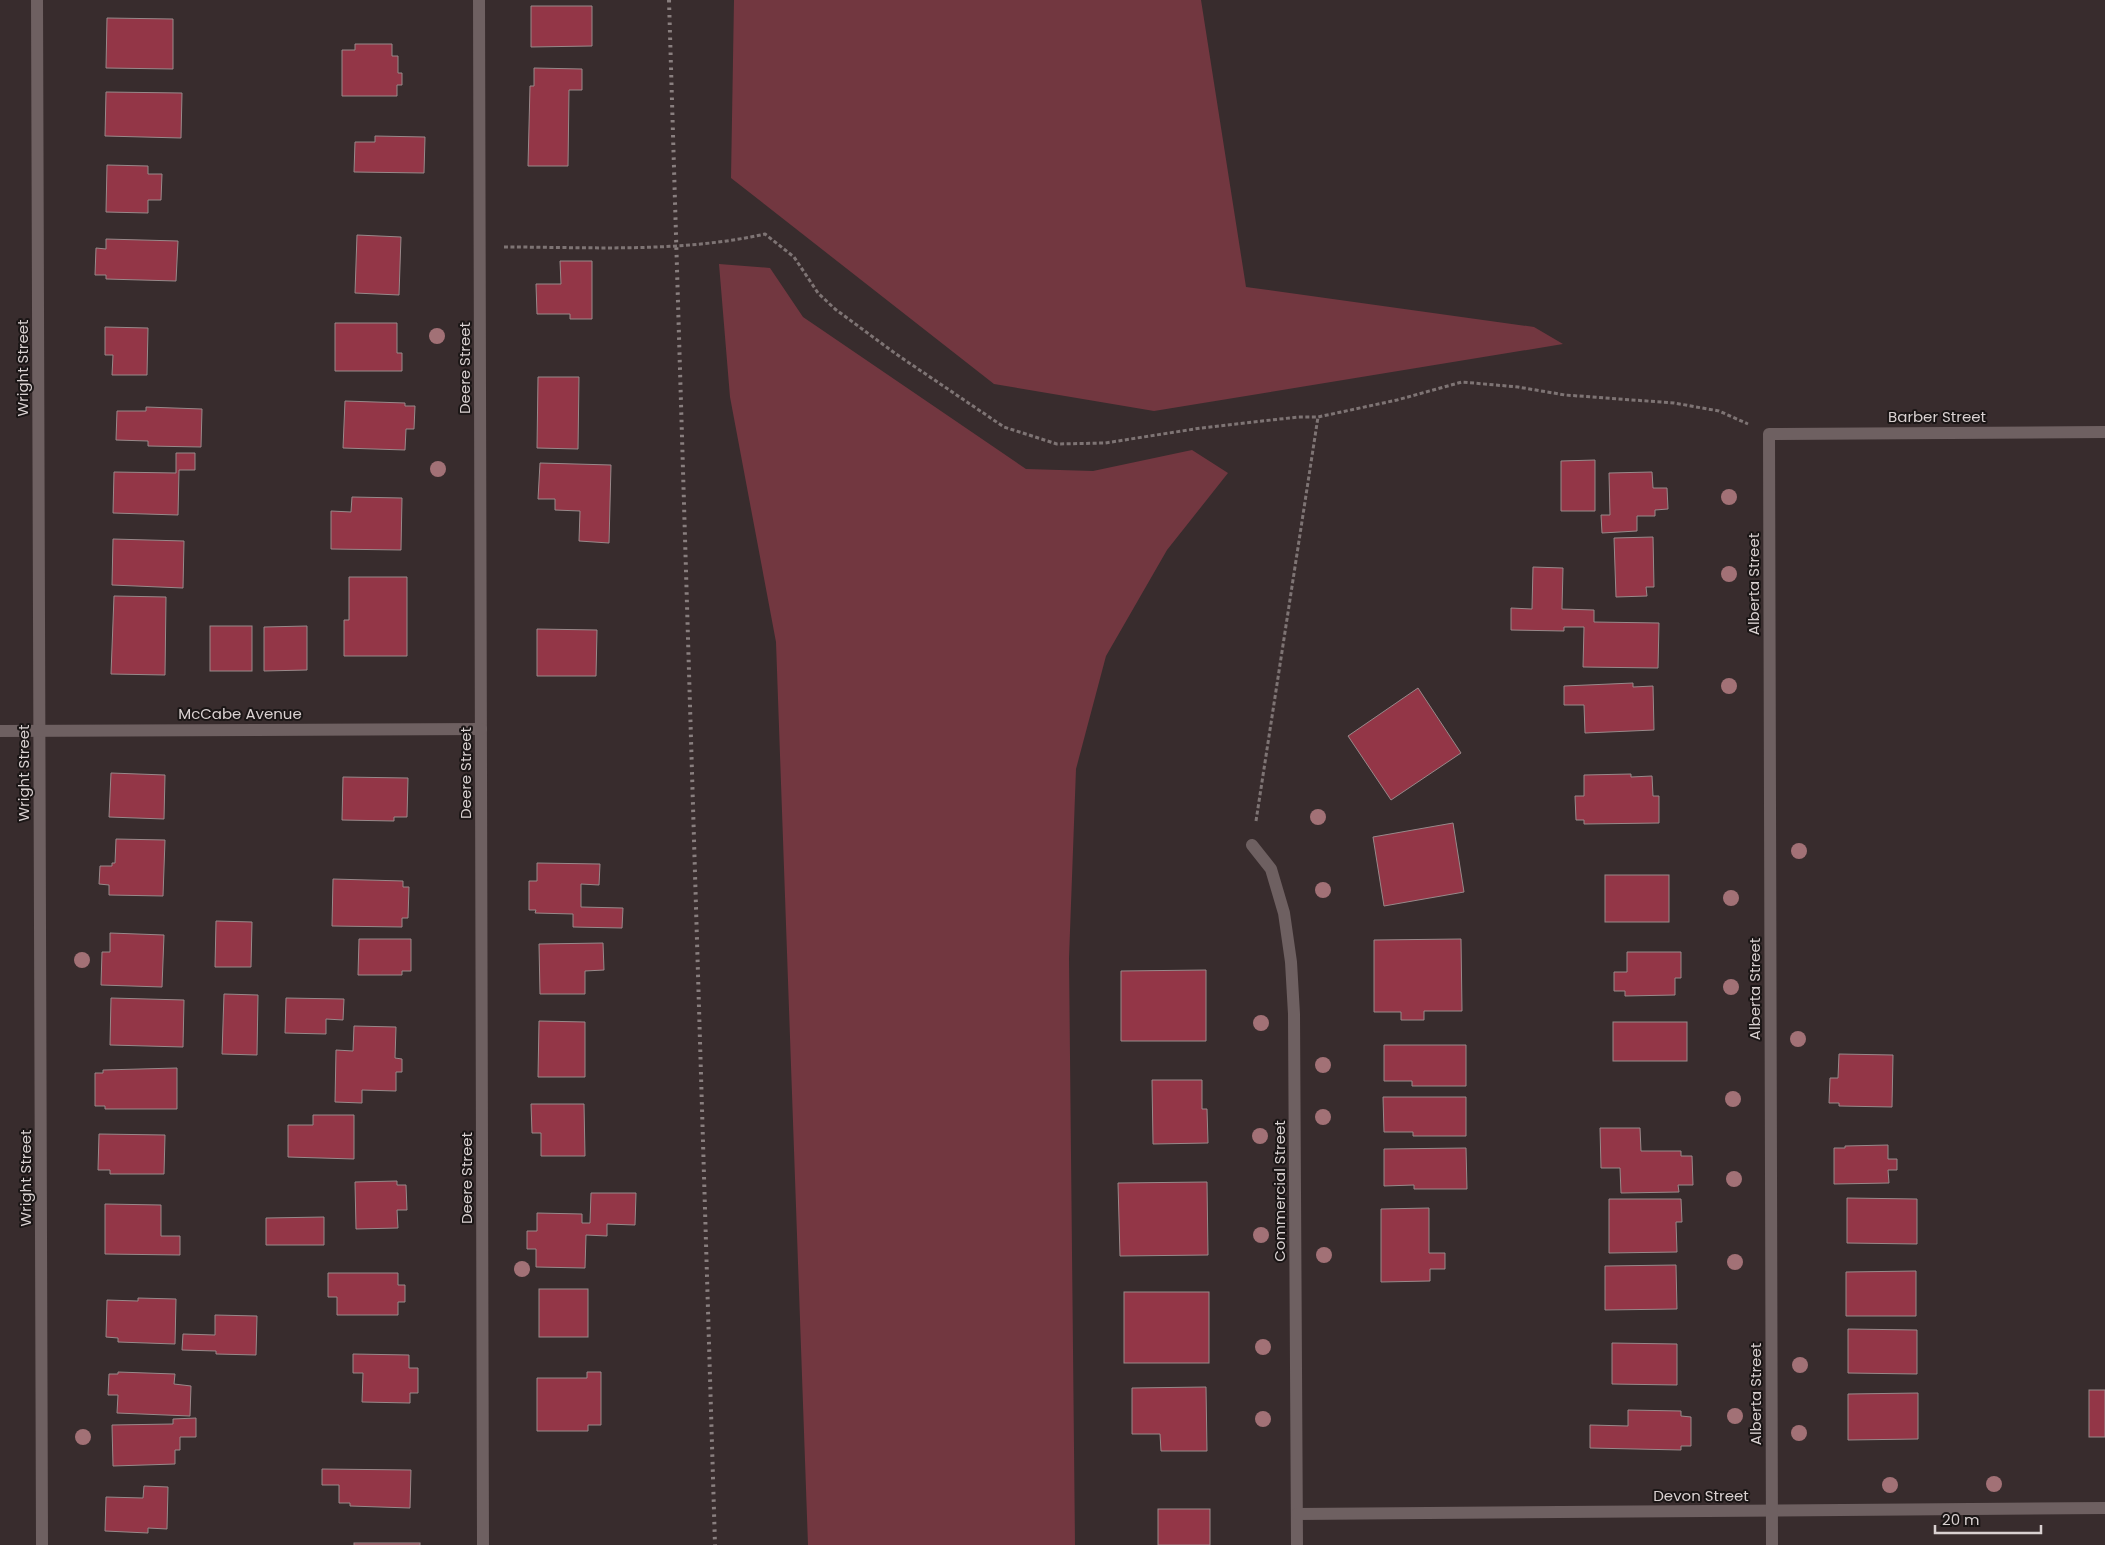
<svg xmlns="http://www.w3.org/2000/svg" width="2105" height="1545" font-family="Poppins,sans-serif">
  <rect width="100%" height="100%" fill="#382c2d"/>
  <g fill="#723740">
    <polygon points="734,0 1201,0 1246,287 1534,327 1563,344 1154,411 994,384 731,178"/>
    <polygon points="719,264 770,268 803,317 1026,469 1093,471 1192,450 1228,473 1167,550 1106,656 1076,769 1069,958 1075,1545 808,1545 776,642 730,397"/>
  </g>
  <g fill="#933647" stroke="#98898a">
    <polygon points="531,6 592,6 592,46 531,47"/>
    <polygon points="107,18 173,19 173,69 106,68"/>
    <polygon points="355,44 392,44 392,56 398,56 398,73 402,73 402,85 397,85 397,96 342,96 342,50 355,50"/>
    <polygon points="534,68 582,69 582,90 569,90 568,166 528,166 530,86 534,86"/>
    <polygon points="106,92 182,93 181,138 105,136"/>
    <polygon points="375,136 425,137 424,173 354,172 355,142 375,142"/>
    <polygon points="107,165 148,166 148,174 162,174 161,200 148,200 148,213 106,212"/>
    <polygon points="357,235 401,237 399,295 355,293"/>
    <polygon points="106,239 178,241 176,281 106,279 106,275 95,275 96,248 106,249"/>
    <polygon points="560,261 592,261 592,319 570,319 570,314 537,314 536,284 561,284"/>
    <polygon points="335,323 397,323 397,353 402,353 402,371 335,371"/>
    <polygon points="105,327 148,328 147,375 112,375 113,355 105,355"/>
    <polygon points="538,377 579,377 578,449 537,448"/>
    <polygon points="345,401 405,403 405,406 415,406 414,429 406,429 405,450 343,448"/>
    <polygon points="146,407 202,409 201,447 148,446 148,441 116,440 117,411 146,411"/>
    <polygon points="176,453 195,453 195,470 179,470 178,515 113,513 114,472 176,473"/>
    <polygon points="1595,460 1595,511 1561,511 1561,461"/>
    <polygon points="540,463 611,465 609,543 579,541 580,511 555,510 555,499 538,499"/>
    <polygon points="1652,472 1653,488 1667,488 1668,509 1655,510 1655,516 1637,516 1637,531 1602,533 1601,515 1610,515 1609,473"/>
    <polygon points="352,497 402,498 401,550 331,549 331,511 351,512"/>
    <polygon points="1653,537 1654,587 1646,587 1647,596 1616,597 1614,538"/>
    <polygon points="113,539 184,541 183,588 112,585"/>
    <polygon points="1533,567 1563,568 1562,609 1594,610 1594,622 1659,623 1658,668 1583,667 1584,627 1564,627 1564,631 1511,630 1511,608 1532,609"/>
    <polygon points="349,577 407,577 407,656 344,656 344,620 349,620"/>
    <polygon points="114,596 166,597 165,675 111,674"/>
    <rect x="210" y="626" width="42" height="45"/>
    <polygon points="307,626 307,670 264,671 264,627"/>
    <polygon points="537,629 597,630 596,676 537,676"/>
    <polygon points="1633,683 1633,687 1653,686 1654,730 1585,733 1584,705 1564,705 1564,686"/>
    <polygon points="1418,688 1461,753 1391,800 1348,736"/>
    <polygon points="111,773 165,775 164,819 109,817"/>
    <polygon points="1631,774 1631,777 1652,776 1653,796 1659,796 1659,823 1584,824 1584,820 1576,820 1575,796 1584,796 1584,775"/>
    <polygon points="343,777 408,778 407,817 394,817 394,821 342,820"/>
    <polygon points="1453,823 1464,892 1384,906 1373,837"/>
    <polygon points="116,839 165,840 163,896 109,895 109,885 99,884 100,866 112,866 112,863 115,863"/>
    <polygon points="537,863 600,864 599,885 581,884 581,907 623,908 622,928 573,927 573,914 535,913 536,910 529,910 529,881 537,881"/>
    <rect x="1605" y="875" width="64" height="47"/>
    <polygon points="333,879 403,881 403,887 409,887 408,918 402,918 402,927 332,926"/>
    <polygon points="216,921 252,922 251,967 215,967"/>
    <polygon points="110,933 164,935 162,987 101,985 102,952 110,952"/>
    <polygon points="359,939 411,939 411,971 402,971 402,975 358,975"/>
    <polygon points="1461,939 1462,1011 1424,1011 1424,1020 1401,1020 1401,1012 1374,1012 1374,940"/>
    <polygon points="603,943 604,970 585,971 585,994 540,994 539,944"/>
    <polygon points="1627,952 1681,952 1681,978 1675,978 1675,995 1625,996 1625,991 1614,991 1614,972 1627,972"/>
    <polygon points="1206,970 1206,1041 1121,1041 1121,971"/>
    <polygon points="224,994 258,995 257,1055 222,1054"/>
    <polygon points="111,998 184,1000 183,1047 110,1045"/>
    <polygon points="286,998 344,999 343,1020 326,1019 326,1034 285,1033"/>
    <polygon points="539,1021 585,1022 585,1077 538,1077"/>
    <rect x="1613" y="1022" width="74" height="39"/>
    <polygon points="354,1026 396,1027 395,1058 402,1059 402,1072 396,1072 396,1091 362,1090 362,1103 335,1102 336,1050 353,1051"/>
    <polygon points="1384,1045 1466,1045 1466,1086 1412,1086 1412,1081 1384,1081"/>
    <polygon points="1839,1054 1893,1055 1892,1107 1839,1106 1839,1103 1829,1103 1830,1078 1838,1078"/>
    <polygon points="177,1068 177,1109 105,1109 105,1106 95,1106 95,1073 103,1073 103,1070"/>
    <polygon points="1152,1080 1202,1080 1202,1109 1207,1109 1208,1143 1153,1144"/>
    <polygon points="1383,1097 1466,1097 1466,1136 1413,1136 1413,1132 1384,1132"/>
    <polygon points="531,1104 584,1104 585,1156 541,1156 541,1133 532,1133"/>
    <polygon points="313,1115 354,1115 354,1159 288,1157 288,1125 313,1125"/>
    <polygon points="1600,1128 1640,1128 1641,1151 1681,1151 1681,1156 1692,1156 1693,1185 1678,1185 1679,1192 1621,1193 1620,1168 1601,1168"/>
    <polygon points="99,1134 165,1135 164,1174 110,1174 110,1170 98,1170"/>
    <polygon points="1888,1145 1888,1159 1897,1159 1897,1170 1888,1170 1889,1183 1834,1184 1834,1148 1845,1148 1845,1146"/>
    <polygon points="1466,1148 1467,1189 1414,1189 1414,1185 1384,1186 1384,1149"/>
    <polygon points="397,1181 397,1185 406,1185 407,1210 397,1210 398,1228 356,1229 355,1182"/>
    <polygon points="1207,1182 1208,1255 1120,1256 1118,1183"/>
    <polygon points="591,1193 636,1193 635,1225 607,1224 607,1236 586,1235 585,1268 536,1267 536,1249 527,1249 527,1231 537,1231 537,1213 582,1214 582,1223 590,1223"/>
    <polygon points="1847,1198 1917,1199 1917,1244 1847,1243"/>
    <polygon points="1609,1199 1681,1199 1682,1222 1676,1222 1677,1252 1609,1253"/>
    <polygon points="105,1204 161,1205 161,1236 180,1236 180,1255 105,1254"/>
    <polygon points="1429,1208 1429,1253 1445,1253 1445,1269 1430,1269 1430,1281 1381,1282 1381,1209"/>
    <polygon points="324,1217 324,1245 266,1245 266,1218"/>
    <polygon points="1676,1265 1677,1309 1605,1310 1605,1266"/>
    <polygon points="1916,1271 1916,1316 1846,1316 1846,1272"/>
    <polygon points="328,1273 398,1273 398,1285 405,1285 405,1302 398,1302 398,1315 337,1315 337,1297 328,1297"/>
    <rect x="539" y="1289" width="49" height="48"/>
    <rect x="1124" y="1292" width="85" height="71"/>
    <polygon points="138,1298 176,1299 175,1344 118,1342 118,1338 106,1337 107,1300 138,1301"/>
    <polygon points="215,1315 257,1316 256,1355 216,1354 216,1351 182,1350 183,1334 215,1335"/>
    <polygon points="1848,1329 1917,1330 1917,1374 1848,1373"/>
    <polygon points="1612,1343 1677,1344 1677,1385 1612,1384"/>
    <polygon points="353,1354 409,1355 409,1368 418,1368 418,1393 410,1393 410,1403 362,1402 363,1373 353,1373"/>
    <polygon points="118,1372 175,1374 174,1384 191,1386 190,1416 117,1413 118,1395 108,1395 109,1374 118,1374"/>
    <polygon points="587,1372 601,1372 601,1425 588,1425 588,1431 537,1431 537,1378 587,1378"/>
    <polygon points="1206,1387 1207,1451 1161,1451 1160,1434 1132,1434 1132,1388"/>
    <rect x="2089" y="1390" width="16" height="47"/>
    <polygon points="1918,1393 1918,1439 1848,1440 1848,1394"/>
    <polygon points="1628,1410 1681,1411 1681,1416 1691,1417 1691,1446 1681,1446 1681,1450 1590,1448 1590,1425 1628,1426"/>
    <polygon points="196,1418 196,1437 180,1437 180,1450 175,1450 175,1464 113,1466 112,1425 173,1424 173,1419"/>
    <polygon points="322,1469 411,1470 410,1508 350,1506 350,1503 339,1503 339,1485 322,1485"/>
    <polygon points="144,1486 168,1487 167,1529 148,1528 148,1533 105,1531 106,1497 143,1498"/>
    <rect x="1158" y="1509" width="52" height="36"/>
    <rect x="354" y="1543" width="66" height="2"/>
  </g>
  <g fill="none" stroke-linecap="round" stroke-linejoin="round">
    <g stroke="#7e7474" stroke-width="3" stroke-dasharray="4 2.5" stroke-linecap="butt">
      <path d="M 504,247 C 590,247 680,253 765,234 L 794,257 L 818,293 L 835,309 L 896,354 L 1004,427 L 1057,444 L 1105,443 L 1201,428 L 1298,417 L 1318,417 L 1397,400 L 1462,382 L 1518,387 L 1565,395 L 1674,403 L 1719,411 L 1748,424"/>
      <polyline points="1256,821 1318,417"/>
    </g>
    <g stroke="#6e6061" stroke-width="12">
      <polyline points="37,0 42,1545"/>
      <polyline points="479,0 483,1545"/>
      <polyline points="0,731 481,729"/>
      <polyline points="1252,845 1271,869 1284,913 1291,962 1294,1014 1297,1545"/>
      <polyline points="1297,1514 2105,1508"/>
      <polyline points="1772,1545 1769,434 2105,432"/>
    </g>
    <polyline stroke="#897f7f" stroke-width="4" stroke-dasharray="2.5 5" stroke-linecap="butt" points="669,0 715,1545"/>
  </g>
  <g fill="#a27176">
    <circle cx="437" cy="336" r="8"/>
    <circle cx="438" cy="469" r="8"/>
    <circle cx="1729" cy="497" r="8"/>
    <circle cx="1729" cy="574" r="8"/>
    <circle cx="1729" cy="686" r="8"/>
    <circle cx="1318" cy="817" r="8"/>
    <circle cx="1799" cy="851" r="8"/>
    <circle cx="1323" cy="890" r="8"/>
    <circle cx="1731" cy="898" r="8"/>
    <circle cx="82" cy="960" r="8"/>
    <circle cx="1731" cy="987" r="8"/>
    <circle cx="1261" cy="1023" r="8"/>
    <circle cx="1798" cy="1039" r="8"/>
    <circle cx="1323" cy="1065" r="8"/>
    <circle cx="1733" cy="1099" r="8"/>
    <circle cx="1323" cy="1117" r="8"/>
    <circle cx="1260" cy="1136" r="8"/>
    <circle cx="1734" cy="1179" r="8"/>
    <circle cx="1261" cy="1235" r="8"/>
    <circle cx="1324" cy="1255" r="8"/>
    <circle cx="1735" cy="1262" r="8"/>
    <circle cx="522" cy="1269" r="8"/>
    <circle cx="1263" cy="1347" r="8"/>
    <circle cx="1800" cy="1365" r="8"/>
    <circle cx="1735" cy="1416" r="8"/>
    <circle cx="1263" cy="1419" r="8"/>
    <circle cx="1799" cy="1433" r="8"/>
    <circle cx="83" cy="1437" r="8"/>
    <circle cx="1994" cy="1484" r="8"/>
    <circle cx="1890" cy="1485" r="8"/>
  </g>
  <g text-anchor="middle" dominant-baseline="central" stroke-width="4" stroke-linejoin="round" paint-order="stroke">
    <g font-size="15" fill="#d9d1d1" stroke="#1b1616">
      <text transform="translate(22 368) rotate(-90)">Wright Street</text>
      <text transform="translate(464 368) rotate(-90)">Deere Street</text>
      <text x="1937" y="416">Barber Street</text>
      <text transform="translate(1753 584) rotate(-90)">Alberta Street</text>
      <text x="240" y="713">McCabe Avenue</text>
      <text transform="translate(23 773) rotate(-90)">Wright Street</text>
      <text transform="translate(465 773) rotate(-90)">Deere Street</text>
      <text transform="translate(1754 989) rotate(-90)">Alberta Street</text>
      <text transform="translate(25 1178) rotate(-90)">Wright Street</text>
      <text transform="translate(466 1178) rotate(-90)">Deere Street</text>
      <text transform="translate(1279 1191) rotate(-90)">Commercial Street</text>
      <text transform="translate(1755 1394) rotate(-90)">Alberta Street</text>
      <text x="1701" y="1495">Devon Street</text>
    </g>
  </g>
  <path d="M1935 1525v8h106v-8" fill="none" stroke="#d9d1d1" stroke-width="2.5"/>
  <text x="1942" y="1525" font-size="15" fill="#d9d1d1" stroke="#1b1616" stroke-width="4" paint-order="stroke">20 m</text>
</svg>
